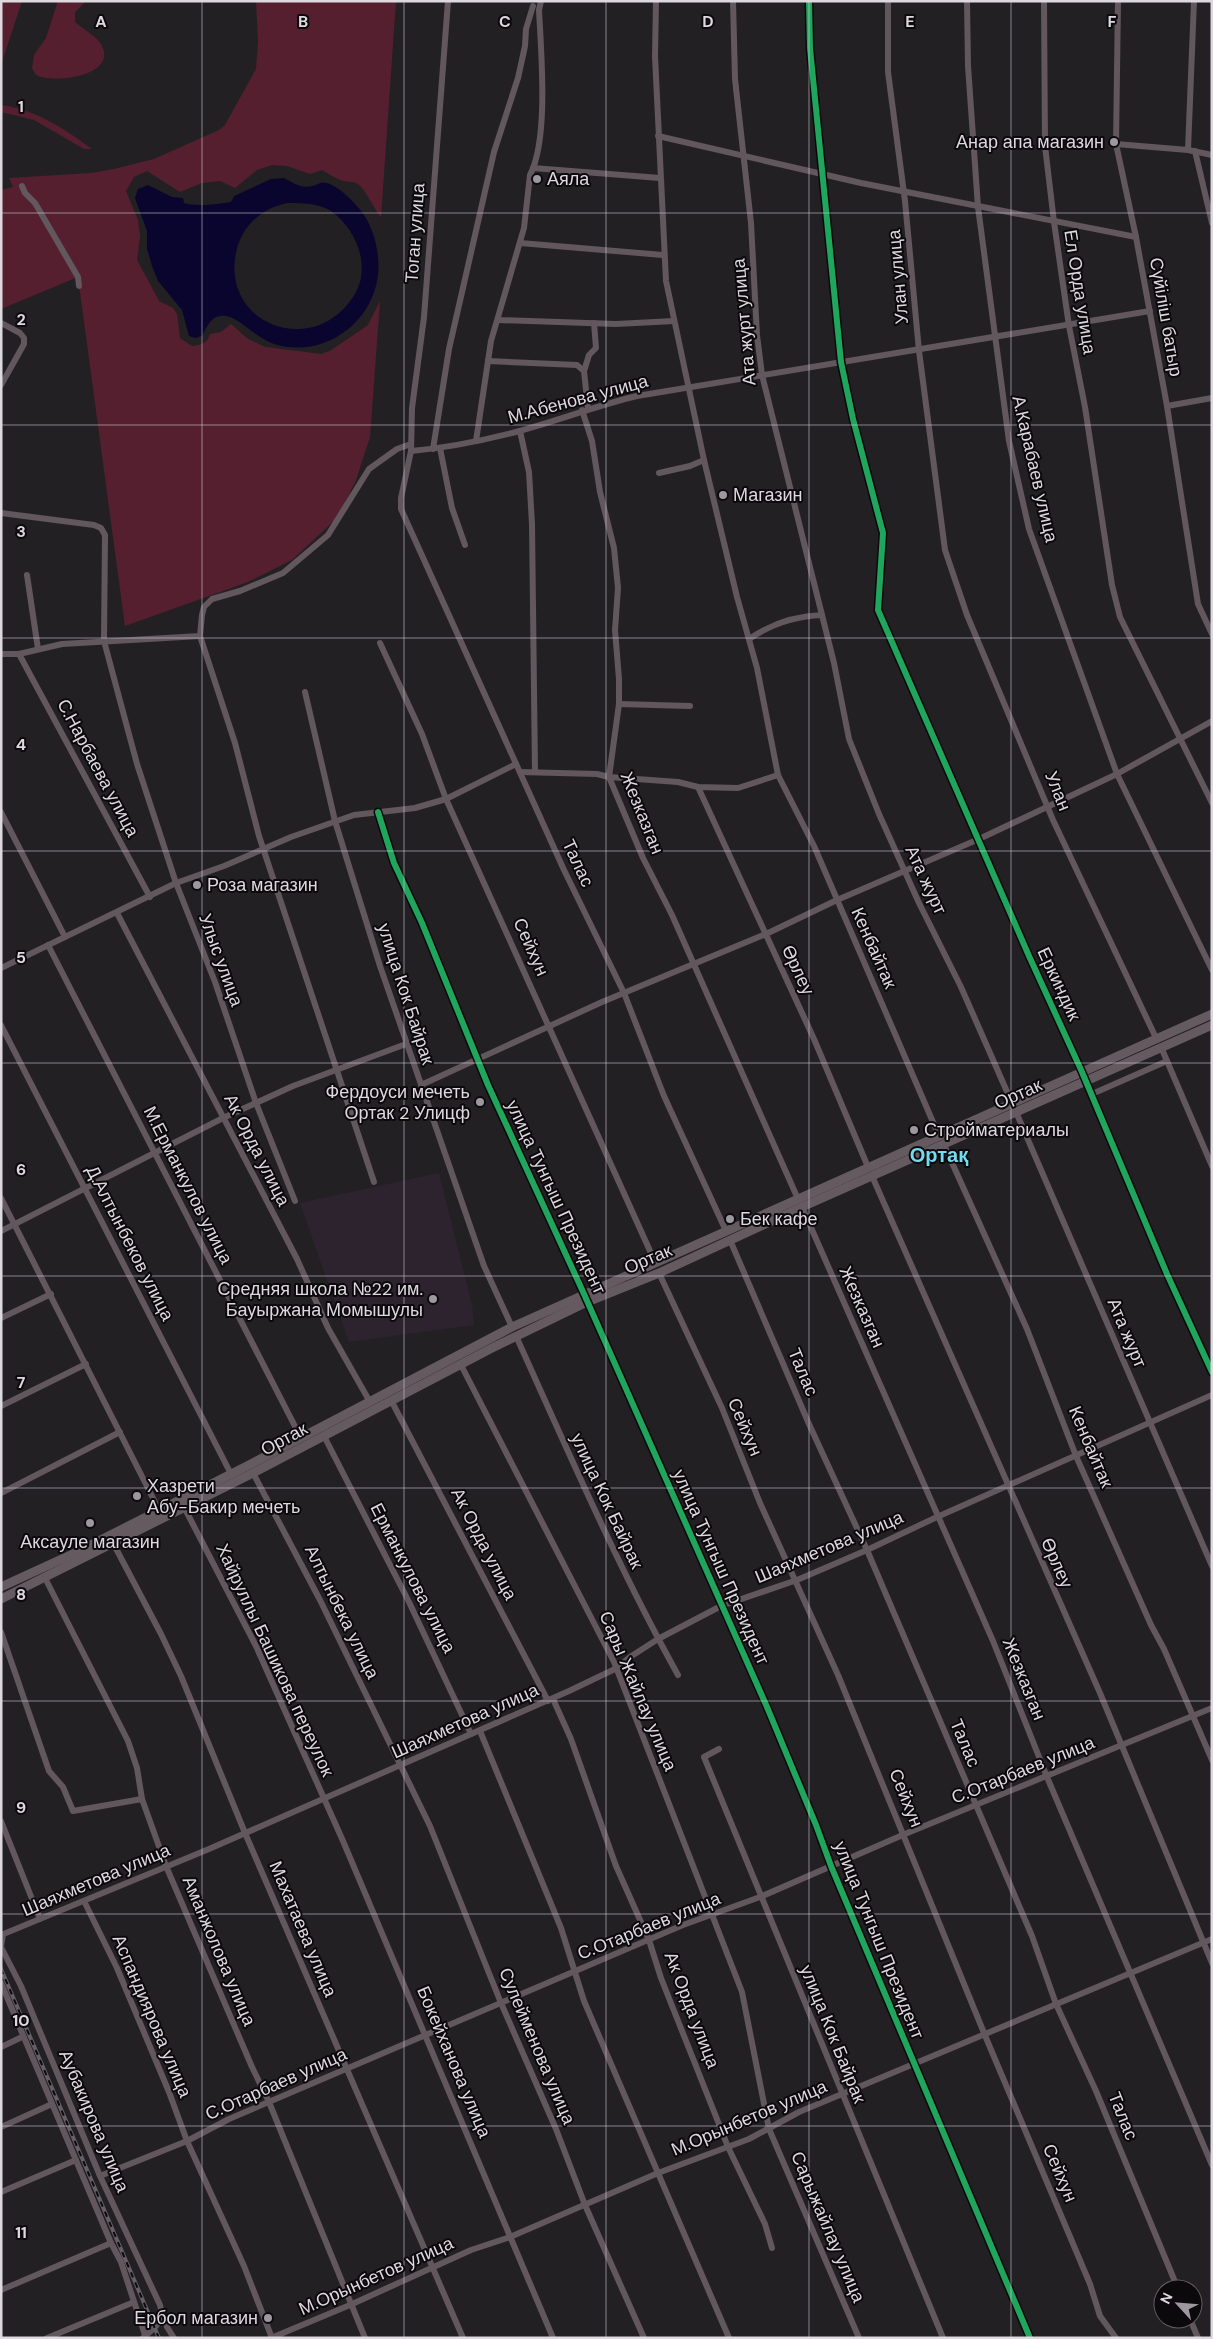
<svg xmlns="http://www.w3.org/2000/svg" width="1213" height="2339" font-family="'DM Sans',sans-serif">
  <rect width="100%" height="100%" fill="#232024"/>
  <polygon fill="#2c232e" points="439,1173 472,1305 474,1325 349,1342 300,1203"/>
  <g fill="#561f30">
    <polygon points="1,1 22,1 1,65"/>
    <path d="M 58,1 L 86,1 L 75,12 L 75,22 C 85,31 102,38 104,52 C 108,78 51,83 36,75 L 32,68 L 34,55 L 46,38 Z"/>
    <path d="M 256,1 L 396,1 L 381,217 C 374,209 365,189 359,185 C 354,181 349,182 344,181 C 336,179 329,174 322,170 L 310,174 L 287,166 L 272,165 L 257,170 L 235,188 L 220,181 L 202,183 L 180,192 L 147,171 L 134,177 L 126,191 L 138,220 L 140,236 L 137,260 L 159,301 L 173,308 L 177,314 L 180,338 L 192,346 C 201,345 208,343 210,334 L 221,332 L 231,324 L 248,339 L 265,347 L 321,354 L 330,351 L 368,325 L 380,301 L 370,437 L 356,480 L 338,517 L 292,560 L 248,582 L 125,626 L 78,277 L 1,309 L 1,190 L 13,187 L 9,178 L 91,173 L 114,169 L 154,159 L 219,130 L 225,125 L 256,69 L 258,42 Z"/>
    <path d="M 1,105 C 37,110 63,128 92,149 L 84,149 L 34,120 L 1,112 Z"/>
  </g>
  <path fill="#0a052e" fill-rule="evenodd" d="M 284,178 C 293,183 302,189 312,186 C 318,185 320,181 327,183 C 340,187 353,201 362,212 C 371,224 377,242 378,258 C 384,315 328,361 274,344 C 256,338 238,317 226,316 C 212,314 207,326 202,336 L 195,338 L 189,336 L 182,310 L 158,281 L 152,266 L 147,249 L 147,231 L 135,198 L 138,189 L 148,185 L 172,197 L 183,198 L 184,203 C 197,207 218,204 231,202 L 234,196 L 271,179 ZM 287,203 C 302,203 318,203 331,211 C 355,228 371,264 356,292 C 318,360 221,327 236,253 C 239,236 250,220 266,211 C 272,207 280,205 287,203 Z"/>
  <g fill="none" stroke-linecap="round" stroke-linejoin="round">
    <g stroke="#61575d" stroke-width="6">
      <polyline points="448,1 424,317 412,408 411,451 401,498 401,509 564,870 624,993 664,1096 726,1231"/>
      <polyline points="656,1 655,56 666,281 704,460 737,597 757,668 778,775 814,846 939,1136"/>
      <polyline points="733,1 735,79 751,223 757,335 762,375 834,663 849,739 879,814 919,903 961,987 1012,1103"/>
      <polyline points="809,1 810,48 841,362 853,419 883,533 878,610 1029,956 1082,1072 1167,1274 1212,1372"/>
      <polyline points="888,1 888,72 905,201 919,351 945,550 967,615 1053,820 1156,1038"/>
      <polyline points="967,1 968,66 978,207 1009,441 1029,529 1117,774 1212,970"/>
      <polyline points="1044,1 1045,146 1054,222 1069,326 1085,407 1112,585 1120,617 1212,803"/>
      <polyline points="1118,1 1116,144 1136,237 1167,406 1198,604 1212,634"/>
      <polyline points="658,136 861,183 1136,237"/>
      <polyline points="1116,144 1188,150 1212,155"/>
      <polyline points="1188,150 1194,1"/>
      <polyline points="1195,151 1212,223"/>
      <polyline points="533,168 660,178"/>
      <polyline points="22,186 25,193 35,203 78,277 79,286"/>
      <polyline points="520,243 663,255"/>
      <polyline points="498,320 616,324 674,321"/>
      <polyline points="1,323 20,333 24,338 24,344 1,385"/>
      <polyline points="488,361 577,365 584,371 588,409"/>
      <polyline points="584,371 589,355 596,348 594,323"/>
      <polyline points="1167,406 1212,398"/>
      <polyline points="582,410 592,441 600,492 614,548 618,588 615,630 619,679 619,704 609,777 643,858 672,915 798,1199"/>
      <polyline points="520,431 529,472 532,524 535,772"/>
      <path d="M 476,441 L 491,341 L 524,228 L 530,175 C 549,139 541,51 539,10 L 541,1"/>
      <polyline points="440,448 452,508 465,545"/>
      <polyline points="433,449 449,349 494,152 518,78 525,46 526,29 533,6"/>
      <path d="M 411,451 C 446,448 481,441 516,432 C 557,421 595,406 637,396 L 1150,311"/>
      <polyline points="659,473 690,466 704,460"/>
      <polyline points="1,513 94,525 101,528 105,535 104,641 137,764 176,883 215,982 256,1103 295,1201"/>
      <polyline points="27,575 38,649"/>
      <polyline points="200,636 235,743 259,836 374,1182"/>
      <path d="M 749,639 C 771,624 795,616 822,615"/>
      <polyline points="380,643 422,734 446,799 655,1262"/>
      <polyline points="1,654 19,654 62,644 200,636 202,615 204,607 212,599 240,591 283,573 328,535 369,469 397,449 411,444"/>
      <polyline points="19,654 150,897"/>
      <polyline points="305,692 335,821 380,966 484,1266 512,1327"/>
      <polyline points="619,704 690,706"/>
      <polyline points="520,772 597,774 609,777 678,782 698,787 738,788 778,775"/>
      <polyline points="698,787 814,1039 868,1167"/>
      <polyline points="1,812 65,937"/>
      <polyline points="378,812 394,863 422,923 488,1085 584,1294 767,1707 816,1825 831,1866 1030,2338"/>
      <polyline points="117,913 297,1259 328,1328 370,1402"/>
      <polyline points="48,945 301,1438"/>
      <polyline points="1,968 176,883 224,866 291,837 354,815 415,808 446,799 516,764"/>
      <polyline points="1,1025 231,1474"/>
      <polyline points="1161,1047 1212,1166"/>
      <polyline points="421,1085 602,1002 766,934 837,900 979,839 1117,774 1212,721"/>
      <polyline points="1092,1094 1167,1061"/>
      <polyline points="1016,1112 1212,1566"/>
      <polyline points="944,1145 1027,1329 1076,1456 1151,1625 1164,1649 1212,1760"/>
      <polyline points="872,1176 1100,1693 1212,1963"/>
      <polyline points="1,1198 159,1510"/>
      <polyline points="802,1207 993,1641 1047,1777 1212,2165"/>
      <polyline points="1,1231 223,1118 293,1086 406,1044"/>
      <polyline points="730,1240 809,1424 867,1550 1032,1936 1056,2004 1096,2091 1178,2289"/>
      <polyline points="659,1273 722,1408 760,1503 838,1675 984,2033 1090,2284 1100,2316 1116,2338"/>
      <polyline points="1,1318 51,1294"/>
      <path d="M 516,1336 C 568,1451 617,1565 678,1675"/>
      <polyline points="461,1365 614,1662 742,1992 769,2129 859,2338"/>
      <polyline points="392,1402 548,1701"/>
      <polyline points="1,1406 86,1364"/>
      <polyline points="324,1436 409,1602 471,1734"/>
      <polyline points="253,1473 320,1600 430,1826 501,2003 556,2129 585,2205 644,2338"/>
      <polyline points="1,1493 120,1432"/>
      <polyline points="184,1507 256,1646 343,1841 553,2338"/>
      <polyline points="112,1541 161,1634 181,1676 245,1833 463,2338"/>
      <polyline points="45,1578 128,1741 137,1768 142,1799 166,1866 252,2067 269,2102 365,2338"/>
      <polyline points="1,1632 49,1771 63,1787 73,1811 142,1799"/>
      <polyline points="553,1699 571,1739 616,1866 649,1940 661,1978 692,2056 728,2147 765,2224 772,2248"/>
      <polyline points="480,1731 561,1928 584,2001 729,2338"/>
      <polyline points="719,1749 704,1757 943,2338"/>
      <polyline points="1,1821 40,1919"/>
      <polyline points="84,1901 117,1968 169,2092 187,2141 244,2266 272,2338"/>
      <path d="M 1,1934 L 3,1934 L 1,1947 L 21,1986 L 100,2176 L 160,2305 C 165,2322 155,2327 143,2338"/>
      <polyline points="1,1935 209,1849 569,1691 615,1669 630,1657 658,1639 721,1606 797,1580 867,1550 937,1517 1212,1395"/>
      <polyline points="1,1983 111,2243 121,2262 145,2335"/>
      <polyline points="1,2047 22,2037"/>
      <polyline points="1,2127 52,2104"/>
      <polyline points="100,2176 187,2141 229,2119 683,1925 760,1897 905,1834 1212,1708"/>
      <polyline points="1,2192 76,2160"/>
      <polyline points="1,2290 111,2243"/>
      <polyline points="1190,2319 1198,2338"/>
      <polyline points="161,2320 165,2320 167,2327 174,2338"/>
      <polyline points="47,2338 134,2302"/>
      <polyline points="271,2338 350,2305 471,2250 510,2237 658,2173 749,2139 799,2112 1212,1939"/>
    </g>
    <g stroke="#645a60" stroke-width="9">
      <polyline points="1,1587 77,1552 249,1465 512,1327 1212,1014"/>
      <polyline points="1,1599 253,1473 492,1348 587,1302 659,1273 802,1207 1212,1025"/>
    </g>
    <g stroke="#645f64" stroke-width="4">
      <polyline id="rail" points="1,1969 159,2338"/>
    </g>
    <use href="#rail" stroke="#0c090c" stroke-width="2" stroke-dasharray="5.5" stroke-linecap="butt"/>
    <g stroke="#0c090c" stroke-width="9">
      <g id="cycleway">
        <polyline points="809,1 810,48 841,362 853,419 883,533 878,610 1029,956 1082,1072 1167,1274 1212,1372"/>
        <polyline points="378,812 394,863 422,923 488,1085 584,1294 767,1707 816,1825 831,1866 1030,2338"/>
      </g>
    </g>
    <use href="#cycleway" stroke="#20a55d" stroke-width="6"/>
  </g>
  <path fill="none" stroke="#ddd9de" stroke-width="1" stroke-opacity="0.55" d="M 202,1 L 202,2338M 404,1 L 404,2338M 606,1 L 606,2338M 809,1 L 809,2338M 1011,1 L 1011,2338M 1,213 L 1212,213M 1,425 L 1212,425M 1,638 L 1212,638M 1,851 L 1212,851M 1,1063 L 1212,1063M 1,1276 L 1212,1276M 1,1488 L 1212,1488M 1,1701 L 1212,1701M 1,1914 L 1212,1914M 1,2126 L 1212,2126"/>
  <g fill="#9c989d" stroke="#0c090c" stroke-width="2">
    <circle cx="1114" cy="142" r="5"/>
    <circle cx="537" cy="179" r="5"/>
    <circle cx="723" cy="495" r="5"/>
    <circle cx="197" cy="885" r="5"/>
    <circle cx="480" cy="1102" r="5"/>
    <circle cx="914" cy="1130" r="5"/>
    <circle cx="730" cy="1219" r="5"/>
    <circle cx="433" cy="1299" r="5"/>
    <circle cx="137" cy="1496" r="5"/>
    <circle cx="90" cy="1523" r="5"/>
    <circle cx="268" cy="2318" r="5"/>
  </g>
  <g text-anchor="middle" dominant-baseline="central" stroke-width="4" stroke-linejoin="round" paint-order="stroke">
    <g font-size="18" fill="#ddd9de" stroke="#0c090c" text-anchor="start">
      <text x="1104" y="142" text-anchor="end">Анар апа магазин</text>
      <text x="547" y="179">Аяла</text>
      <text x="733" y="495">Магазин</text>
      <text x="207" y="885">Роза магазин</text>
      <text x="470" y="1092" text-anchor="end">Фердоуси мечеть<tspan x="470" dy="21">Ортак 2 Улицф</tspan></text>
      <text x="924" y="1130">Стройматериалы</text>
      <text x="740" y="1219">Бек кафе</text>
      <text x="423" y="1289" text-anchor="end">Средняя школа №22 им.<tspan x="423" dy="21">Бауыржана Момышулы</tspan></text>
      <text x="147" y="1486">Хазрети<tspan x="147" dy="21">Абу-Бакир мечеть</tspan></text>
      <text x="90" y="1542" text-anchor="middle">Аксауле магазин</text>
      <text x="258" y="2318" text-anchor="end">Ербол магазин</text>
    </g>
    <g font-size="18" fill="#ddd9de" stroke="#0c090c">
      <text transform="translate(415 233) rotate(-86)">Тоган улица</text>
      <text transform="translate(898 277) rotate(-95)">Улан улица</text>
      <text transform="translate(1080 292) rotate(81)">Ел Орда улица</text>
      <text transform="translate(1166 317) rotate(80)">Сүйіліш батыр</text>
      <text transform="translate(744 322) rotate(-95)">Ата журт улица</text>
      <text transform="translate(578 399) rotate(-15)">М.Абенова улица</text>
      <text transform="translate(1035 469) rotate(77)">А.Карабаев улица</text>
      <text transform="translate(98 768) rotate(62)">С.Нарбаева улица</text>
      <text transform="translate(1058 791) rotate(68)">Улан</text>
      <text transform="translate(642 813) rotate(68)">Жезказган</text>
      <text transform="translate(578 863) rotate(65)">Талас</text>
      <text transform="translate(926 880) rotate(65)">Ата журт</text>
      <text transform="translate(531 947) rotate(66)">Сейхун</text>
      <text transform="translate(874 948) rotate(66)">Кенбайтак</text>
      <text transform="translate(221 960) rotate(70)">Улыс улица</text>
      <text transform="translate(798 970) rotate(65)">Өрлеу</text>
      <text transform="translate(1059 984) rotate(65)">Еркиндик</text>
      <text transform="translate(406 994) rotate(72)">улица Кок Байрак</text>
      <text transform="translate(1018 1094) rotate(-24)">Ортак</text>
      <text transform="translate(257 1150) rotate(63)">Ак Орда улица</text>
      <text transform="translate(188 1185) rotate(63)">М.Ерманкулов улица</text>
      <text transform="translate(556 1197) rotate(65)">улица Тунгыш Президент</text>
      <text transform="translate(130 1243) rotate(63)">Д.Алтынбеков улица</text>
      <text transform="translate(648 1259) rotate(-23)">Ортак</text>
      <text transform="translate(862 1307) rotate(66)">Жезказган</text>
      <text transform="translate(1127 1333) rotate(67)">Ата журт</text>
      <text transform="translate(803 1372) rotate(67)">Талас</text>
      <text transform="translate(745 1427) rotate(67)">Сейхун</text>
      <text transform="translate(284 1439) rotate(-28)">Ортак</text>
      <text transform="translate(1091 1447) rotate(67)">Кенбайтак</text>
      <text transform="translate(607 1501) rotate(65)">улица Кок Байрак</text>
      <text transform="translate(484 1544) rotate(63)">Ак Орда улица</text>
      <text transform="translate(829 1547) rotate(-23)">Шаяхметова улица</text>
      <text transform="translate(1057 1563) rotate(66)">Өрлеу</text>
      <text transform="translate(721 1567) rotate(66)">улица Тунгыш Президент</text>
      <text transform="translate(413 1578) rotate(63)">Ерманкулова улица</text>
      <text transform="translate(342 1612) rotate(64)">Алтынбека улица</text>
      <text transform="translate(275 1660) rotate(65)">Хайруллы Башикова переулок</text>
      <text transform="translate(1024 1679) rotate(68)">Жезказган</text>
      <text transform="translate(638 1691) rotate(67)">Сары Жайлау улица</text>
      <text transform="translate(465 1721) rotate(-24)">Шаяхметова улица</text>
      <text transform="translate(965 1743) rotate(67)">Талас</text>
      <text transform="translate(1023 1770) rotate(-22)">С.Отарбаев улица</text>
      <text transform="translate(906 1798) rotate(68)">Сейхун</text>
      <text transform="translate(96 1880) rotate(-23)">Шаяхметова улица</text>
      <text transform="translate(649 1926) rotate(-22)">С.Отарбаев улица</text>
      <text transform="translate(303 1929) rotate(67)">Махатаева улица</text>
      <text transform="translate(879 1940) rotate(68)">улица Тунгыш Президент</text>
      <text transform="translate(219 1951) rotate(67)">Аманжолова улица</text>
      <text transform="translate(692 2010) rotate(69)">Ак Орда улица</text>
      <text transform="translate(152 2016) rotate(67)">Аспандиярова улица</text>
      <text transform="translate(833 2034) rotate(68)">улица Кок Байрак</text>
      <text transform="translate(537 2046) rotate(67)">Сулейменова улица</text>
      <text transform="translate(454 2062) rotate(67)">Бокейханова улица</text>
      <text transform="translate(276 2084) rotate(-24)">С.Отарбаев улица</text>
      <text transform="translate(1123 2116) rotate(68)">Талас</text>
      <text transform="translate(749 2118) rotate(-23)">М.Орынбетов улица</text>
      <text transform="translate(94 2121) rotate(67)">Аубакирова улица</text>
      <text transform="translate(1060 2173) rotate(67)">Сейхун</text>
      <text transform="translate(828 2227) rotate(67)">Сарыжайлау улица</text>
      <text transform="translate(376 2276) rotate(-24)">М.Орынбетов улица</text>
    </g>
    <g font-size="20" font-weight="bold" fill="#73dbee" stroke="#0c090c">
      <text x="939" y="1155">Ортақ</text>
    </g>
  </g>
  <g font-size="16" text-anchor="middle" font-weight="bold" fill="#ddd9de" stroke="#0c090c" stroke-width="4" stroke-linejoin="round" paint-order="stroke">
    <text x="101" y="27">A</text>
    <text x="303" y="27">B</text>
    <text x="505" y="27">C</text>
    <text x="708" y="27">D</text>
    <text x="910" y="27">E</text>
    <text x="1112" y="27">F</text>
    <text x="21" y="112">1</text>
    <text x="21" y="325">2</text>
    <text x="21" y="537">3</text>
    <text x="21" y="750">4</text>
    <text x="21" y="963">5</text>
    <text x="21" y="1175">6</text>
    <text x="21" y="1388">7</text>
    <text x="21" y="1600">8</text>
    <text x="21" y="1813">9</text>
    <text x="21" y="2026">10</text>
    <text x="21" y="2238">11</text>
  </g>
  <rect width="1213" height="2339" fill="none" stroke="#ddd9de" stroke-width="5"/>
  <g transform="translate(1178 2304) rotate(296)"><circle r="24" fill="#0c090c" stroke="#605c60"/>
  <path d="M0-4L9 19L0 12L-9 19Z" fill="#9c989d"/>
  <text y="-8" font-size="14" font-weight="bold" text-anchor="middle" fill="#ddd9de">N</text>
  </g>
</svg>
